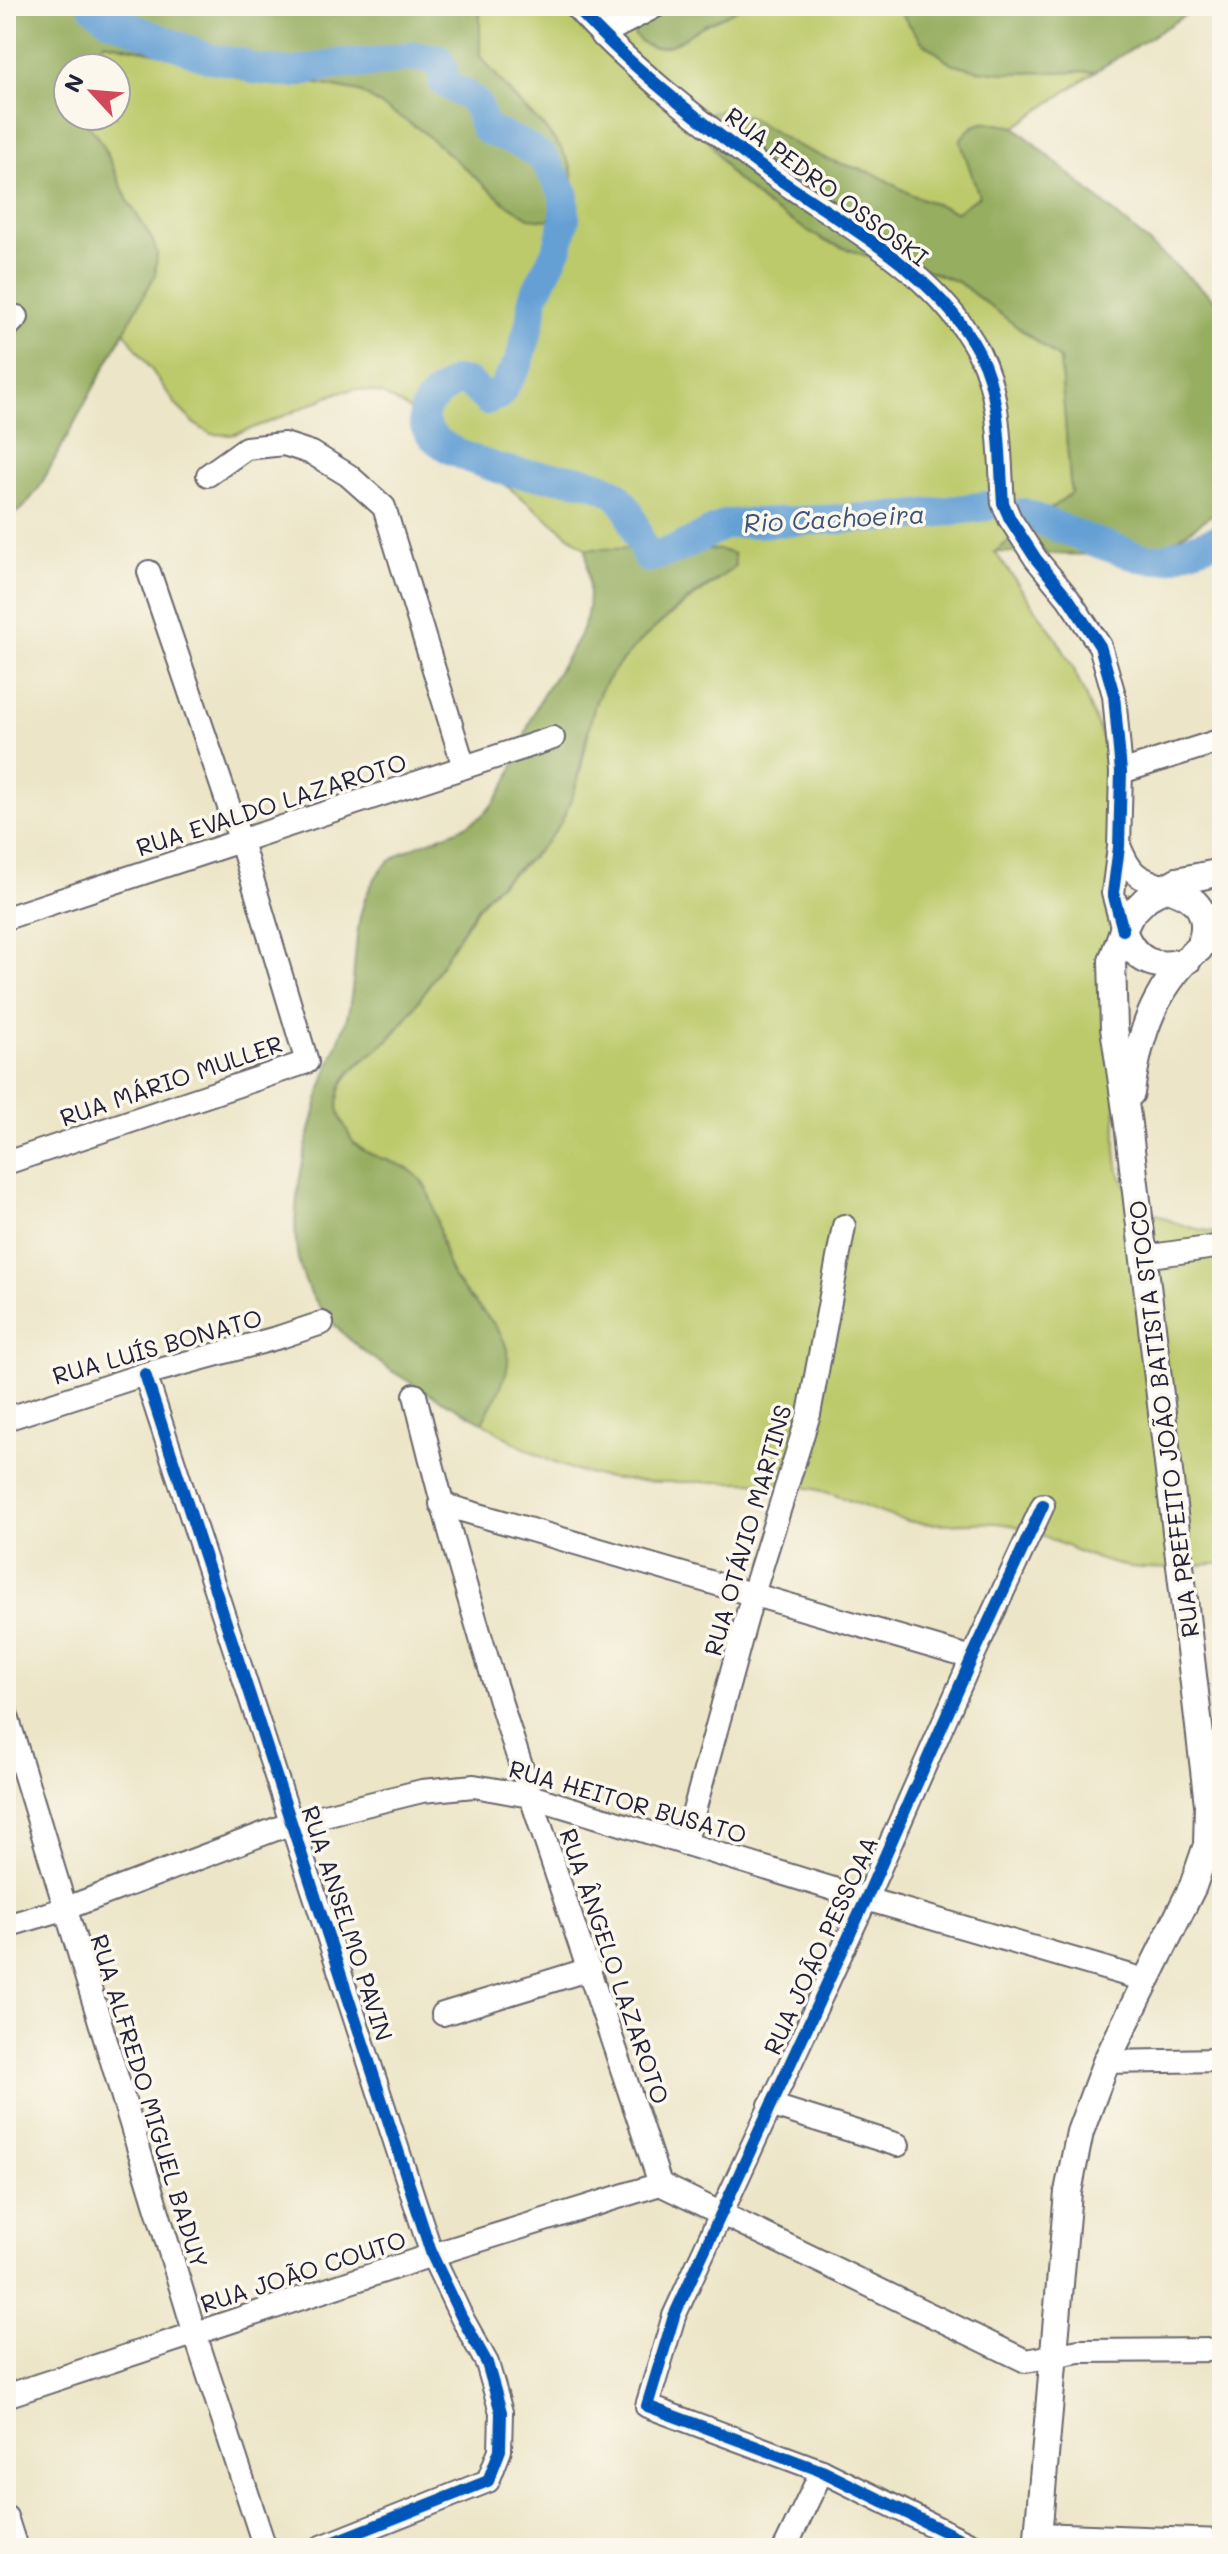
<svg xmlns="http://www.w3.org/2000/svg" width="1228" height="2554" font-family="Mali,sans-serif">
  <rect width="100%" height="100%" fill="#fbf7ec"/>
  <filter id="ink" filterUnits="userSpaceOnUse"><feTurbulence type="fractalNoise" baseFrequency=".0125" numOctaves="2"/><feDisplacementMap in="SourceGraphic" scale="16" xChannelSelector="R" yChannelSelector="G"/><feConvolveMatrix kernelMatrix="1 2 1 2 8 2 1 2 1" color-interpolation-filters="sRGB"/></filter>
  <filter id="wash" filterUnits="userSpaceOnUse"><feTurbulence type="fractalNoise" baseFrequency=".006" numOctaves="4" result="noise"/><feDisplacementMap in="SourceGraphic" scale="32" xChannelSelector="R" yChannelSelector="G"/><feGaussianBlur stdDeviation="1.8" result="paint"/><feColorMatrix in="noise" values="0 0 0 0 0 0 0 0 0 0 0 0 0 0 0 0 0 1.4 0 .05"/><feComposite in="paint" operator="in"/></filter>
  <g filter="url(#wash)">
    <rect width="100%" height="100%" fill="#ece5c7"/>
    <path fill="#bdca6c" stroke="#707654" stroke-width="2" d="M 480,6 L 619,6 L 629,28 L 676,43 L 703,26 L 743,6 L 896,6 L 922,42 L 977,70 L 1006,73 L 1096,71 L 1015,127 L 984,122 L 975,178 L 979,196 L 957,212 L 912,195 L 875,174 L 829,160 L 796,145 L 752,119 L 728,109 L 729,172 L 767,206 L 827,242 L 919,267 L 958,282 L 1060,359 L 1071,493 L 995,552 L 1055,636 L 1073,667 L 1112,760 L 1116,1149 C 1117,1157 1117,1166 1120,1173 C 1136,1215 1182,1228 1222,1233 L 1222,1563 C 1187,1567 1154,1572 1119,1565 C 1086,1558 1055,1539 1022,1528 C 985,1516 945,1529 907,1521 C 872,1513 839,1492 803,1487 C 737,1476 669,1488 603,1477 C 558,1470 519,1446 482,1422 C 491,1405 510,1376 508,1356 C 504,1321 467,1303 451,1273 C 439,1249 438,1197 418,1177 C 401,1159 373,1161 355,1144 C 351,1140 348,1133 346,1128 C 341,1121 339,1114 338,1106 C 336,1071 371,1058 391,1037 C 429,995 450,941 486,897 C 501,880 521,870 536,853 C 545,842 572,800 576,786 C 586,758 587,726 597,698 C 613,656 680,606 717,581 L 721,550 L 586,549 L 435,429 L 405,407 L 382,394 L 358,389 L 339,392 L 272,421 L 232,435 L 211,434 L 196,425 L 177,406 L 124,331 L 155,275 L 157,253 L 152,239 L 128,201 L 103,145 L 82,116 L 116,116 L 116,68 L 90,68 L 104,42 L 194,60 L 249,82 L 309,82 L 360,92 L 422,131 L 505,203 L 543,126 L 518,102 L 480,56 Z"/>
    <g fill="#96ae60" stroke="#5c684e" stroke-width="2">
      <polygon points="12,6 480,6 480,56 518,102 543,126 561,148 571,167 574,185 565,207 547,220 529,218 505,203 422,131 360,92 309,82 249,82 194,60 104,42 90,68 68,68 68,116 82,116 103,145 128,201 152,239 157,253 155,275 39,488 24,507 6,520 6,21"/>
      <path d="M 619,6 L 743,6 C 731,14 717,19 704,25 C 695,30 687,37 677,42 C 644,59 631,34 619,6 Z"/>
      <polygon points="896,6 1200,6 1096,71 1006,73 977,70 951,63 922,42"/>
      <path d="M 728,109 L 752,119 L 796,145 L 829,160 L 875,174 L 912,195 L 956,212 L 979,196 L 960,140 C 977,116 989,123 1015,127 L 1222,306 L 1222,507 C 1203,521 1181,540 1158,546 C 1106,560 1048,553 995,552 L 1071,493 L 1060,359 L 958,282 L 919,267 L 864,255 L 827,242 L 767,206 L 729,172 L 706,136 L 708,113 Z"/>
      <path d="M 678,548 L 721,550 L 734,554 L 735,566 C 718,581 698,591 681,605 C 655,627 609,667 597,699 C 581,742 582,791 556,830 C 537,857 507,873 486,897 C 459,930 441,969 417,1003 C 409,1014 400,1026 391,1036 C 371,1058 336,1071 338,1106 C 339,1114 341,1121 346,1128 C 348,1133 351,1140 355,1144 C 373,1161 401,1159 418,1177 C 438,1197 439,1249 451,1273 C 467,1303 504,1321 508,1356 C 510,1376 491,1405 482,1422 C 417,1386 313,1339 298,1258 C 288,1206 308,1136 322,1086 C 329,1062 340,1040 347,1017 C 360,970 348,912 380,871 C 402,843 451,839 480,817 C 514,790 520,736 540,700 C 553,676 582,640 587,615 C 591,594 588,570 586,549 Z"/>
    </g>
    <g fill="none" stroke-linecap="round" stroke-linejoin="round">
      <g stroke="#65a0d5" stroke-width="30">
        <path d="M 93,6 L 109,19 L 209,58 L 241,63 L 253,69 L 291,73 L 343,63 L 371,63 L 411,56 L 438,59 L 443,70 L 444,83 L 467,96 L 477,104 L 485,129 L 522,144 L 544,159 L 564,193 L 565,219 L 558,247 L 534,296 L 530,323 L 519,362 L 499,395 L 487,400 L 469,383 L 456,381 C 445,388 430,397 425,410 C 412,444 488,466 512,472 C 541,478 583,475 609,490 C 634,504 635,537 648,558 L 679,548 L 726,524 L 910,516 L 987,506"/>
        <polyline points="1023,513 1089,540 1139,557 1152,559 1165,558 1222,538"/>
      </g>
    </g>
  </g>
  <g filter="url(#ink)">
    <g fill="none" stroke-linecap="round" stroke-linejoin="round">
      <g stroke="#69666c" stroke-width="26">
        <g id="minor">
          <path d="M 575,6 C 627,64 696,118 759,165 C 834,220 935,268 979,353 C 1002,398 999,453 1003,503 L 1010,519 L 1036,559 L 1068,598 L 1100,646 L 1114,695 L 1121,772 L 1119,847 L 1113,893 L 1123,930"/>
          <polyline points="601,35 656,6"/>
          <polyline points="6,328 17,317"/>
          <polyline points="208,475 246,448 284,444 312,453 348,475 384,507 464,767"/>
          <polyline points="1121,772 1222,740"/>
          <path d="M 1120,848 C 1131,875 1137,877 1164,887"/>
          <polyline points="6,918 553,738"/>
          <polyline points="6,1163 307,1062 241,842 149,572"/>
          <polyline points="1144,1257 1222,1246"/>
          <polyline points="145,1374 432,2255 462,2318 487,2363 501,2412 500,2450 488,2481 319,2548"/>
          <path d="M 415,1395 C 478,1663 575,1922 660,2184"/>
          <polyline points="6,1419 145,1374 280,1337 322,1323"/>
          <polyline points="441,1504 972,1658"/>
          <polyline points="6,1713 195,2334 265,2548"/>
          <polyline points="685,1844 753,1594 809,1414 844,1226"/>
          <polyline points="6,1926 64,1909 292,1823 422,1791 474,1786 530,1796 866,1899 1145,1980"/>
          <polyline points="443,2014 590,1969"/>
          <polyline points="1106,2062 1222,2060"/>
          <polyline points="770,2105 898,2145"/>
          <polyline points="6,2396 432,2255 660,2184 1026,2361 1079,2351 1222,2350"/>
          <polyline points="6,2517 16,2548"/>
          <polyline points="1038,2534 1222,2541"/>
          <polyline points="785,2548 822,2471"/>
          <polyline points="978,2548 822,2471 647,2406 674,2316 866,1899 972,1658 1043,1505"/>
        </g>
      </g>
      <g stroke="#69666c" stroke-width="30">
        <g id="major">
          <path d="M 1164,887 C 1197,896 1213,913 1199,949"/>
          <path d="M 1123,930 C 1134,962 1157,971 1188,960"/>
          <path d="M 1131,1093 C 1140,1021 1162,973 1222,928"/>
          <polyline points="1037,2548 1068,2192 1080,2132 1106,2062 1193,1886 1207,1845 1208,1804 1196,1701 1128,1124 1114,1028 1112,961 1123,930 1131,914 1147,898 1177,881 1222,872"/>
        </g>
      </g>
      <use href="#minor" stroke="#fff" stroke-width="22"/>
      <use href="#major" stroke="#fff" stroke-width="26"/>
      <g stroke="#fbf7ec" stroke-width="17">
        <g id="cycleway">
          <path d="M 575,6 C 627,64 696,118 759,165 C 834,220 935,268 979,353 C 1002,398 999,453 1003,503 L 1010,519 L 1036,559 L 1068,598 L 1100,646 L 1114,695 L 1121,772 L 1119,847 L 1113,893 L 1123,930"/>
          <polyline points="145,1374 432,2255 462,2318 487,2363 501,2412 500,2450 488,2481 319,2548"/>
          <polyline points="978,2548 822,2471 647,2406 674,2316 866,1899 972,1658 1043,1505"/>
        </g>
      </g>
      <use href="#cycleway" stroke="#0057b8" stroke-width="12"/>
    </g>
  </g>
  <g text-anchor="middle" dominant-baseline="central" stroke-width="7" stroke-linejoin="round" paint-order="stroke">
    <g font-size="24" fill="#22223b" stroke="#fbf7ec">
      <text transform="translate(827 186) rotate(37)">RUA PEDRO OSSOSKI</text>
      <text transform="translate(271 804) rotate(-18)">RUA EVALDO LAZAROTO</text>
      <text transform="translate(171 1080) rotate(-19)">RUA MÁRIO MULLER</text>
      <text transform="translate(157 1346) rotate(-16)">RUA LUÍS BONATO</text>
      <text transform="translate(1163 1419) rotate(-97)">RUA PREFEITO JOÃO BATISTA STOCO</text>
      <text transform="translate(747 1530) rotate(-74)">RUA OTÁVIO MARTINS</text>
      <text transform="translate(628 1801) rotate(16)">RUA HEITOR BUSATO</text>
      <text transform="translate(348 1923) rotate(72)">RUA ANSELMO PAVIN</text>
      <text transform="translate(820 1945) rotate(-65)">RUA JOÃO PESSOAA</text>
      <text transform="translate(615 1966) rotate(71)">RUA ÂNGELO LAZAROTO</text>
      <text transform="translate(150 2101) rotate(73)">RUA ALFREDO MIGUEL BADUY</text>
      <text transform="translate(303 2271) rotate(-18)">RUA JOÃO COUTO</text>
    </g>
    <g font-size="26" font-style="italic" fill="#3d5479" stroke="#fbf7ec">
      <text transform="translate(834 518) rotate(-3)">Rio Cachoeira</text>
    </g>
  </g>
  <rect width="1228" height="2554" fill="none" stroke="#fbf7ec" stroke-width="32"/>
  <g transform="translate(92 92) rotate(296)"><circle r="38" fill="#fbf7ec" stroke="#a4a2a5" stroke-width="2"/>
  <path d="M0-6L14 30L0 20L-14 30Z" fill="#d1495b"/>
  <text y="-12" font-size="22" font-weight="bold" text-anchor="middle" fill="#22223b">N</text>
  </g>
</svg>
